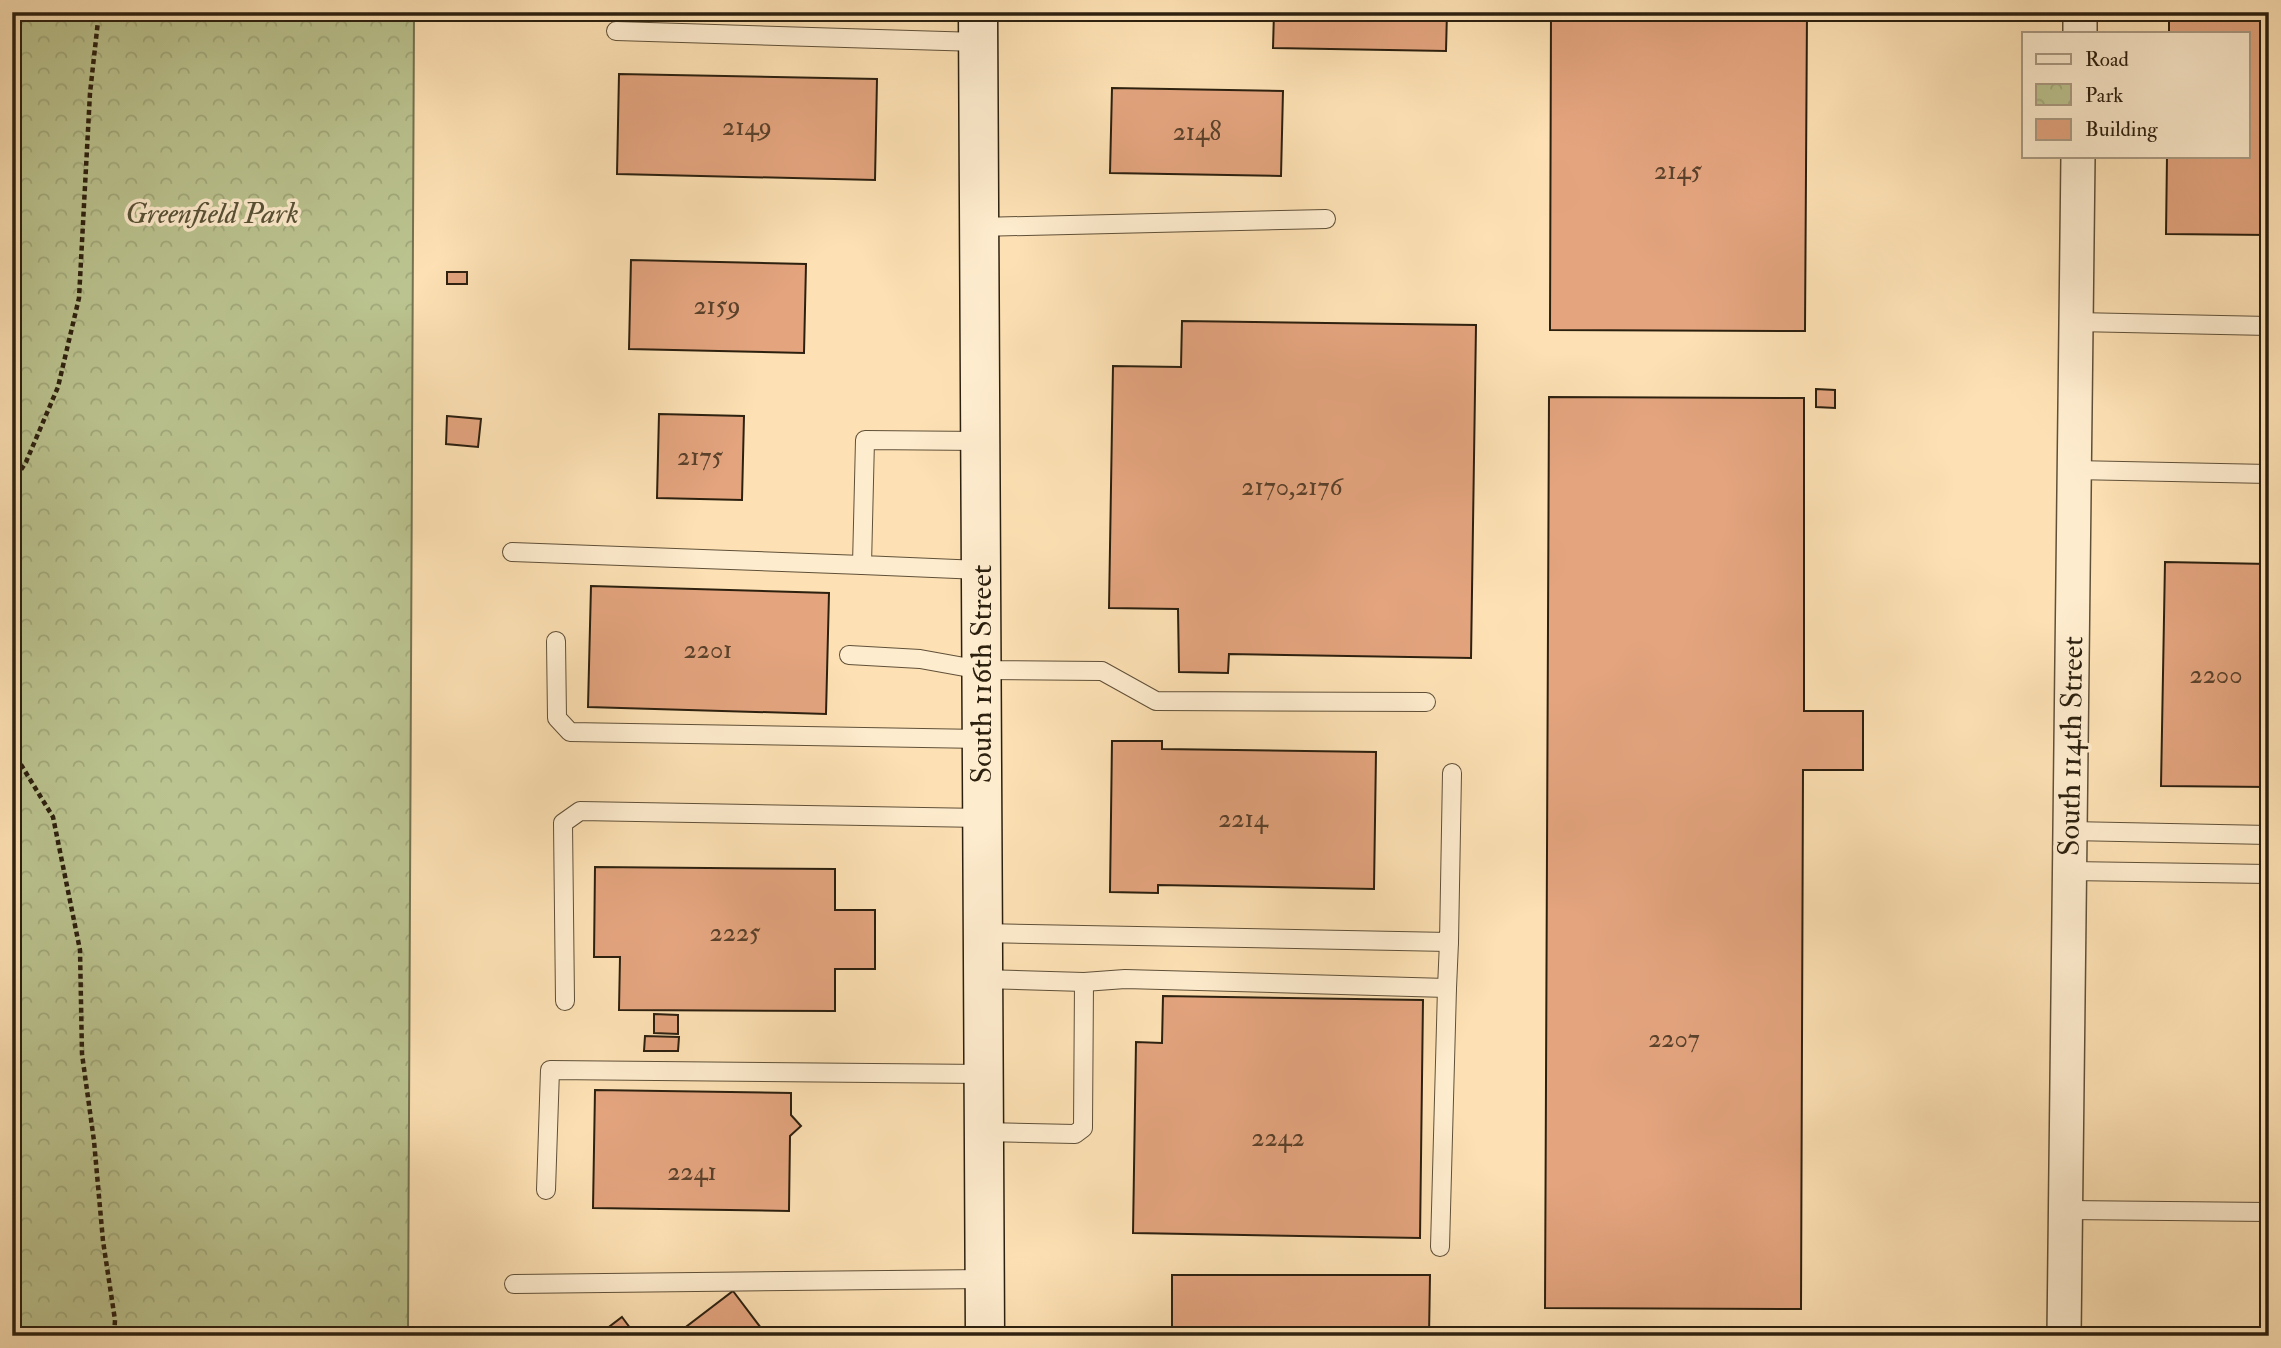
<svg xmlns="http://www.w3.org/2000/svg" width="2281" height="1348" font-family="'IM FELL Double Pica',serif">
  <defs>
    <pattern id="park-crowns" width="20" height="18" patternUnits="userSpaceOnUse" patternTransform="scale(1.75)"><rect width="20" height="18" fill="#bbc490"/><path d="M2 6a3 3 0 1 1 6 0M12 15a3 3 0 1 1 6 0" fill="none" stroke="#a1a87b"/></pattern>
  </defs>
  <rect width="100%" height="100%" fill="#fde1b4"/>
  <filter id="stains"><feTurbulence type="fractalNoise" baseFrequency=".00286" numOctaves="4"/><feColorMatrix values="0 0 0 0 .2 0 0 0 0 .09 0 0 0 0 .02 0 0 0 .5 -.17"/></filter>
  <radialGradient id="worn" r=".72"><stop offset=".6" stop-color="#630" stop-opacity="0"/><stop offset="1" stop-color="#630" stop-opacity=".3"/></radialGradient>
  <polygon fill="url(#park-crowns)" stroke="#747250" stroke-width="2" points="12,12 414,12 408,1336 12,1336"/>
  <g fill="#e3a47e" stroke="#2c200f" stroke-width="2">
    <polygon points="1274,12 1447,12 1446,51 1273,48"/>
    <polygon points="1551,12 1807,12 1805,331 1550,330"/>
    <polygon points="2169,12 2269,12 2269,235 2166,234 2167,156 2248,156 2248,33 2169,33"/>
    <polygon points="619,74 877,79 875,180 617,174"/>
    <polygon points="1112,88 1283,91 1281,176 1110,173"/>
    <polygon points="631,260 806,264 804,353 629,349"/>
    <rect x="447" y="272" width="20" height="12"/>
    <polygon points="1182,321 1476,325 1471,658 1229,654 1228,673 1179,672 1178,609 1109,608 1113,366 1181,367"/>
    <polygon points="1816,389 1835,390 1835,408 1816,407"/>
    <polygon points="1549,397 1804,398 1804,711 1863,711 1863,770 1803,770 1801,1309 1545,1308"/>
    <polygon points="659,414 744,416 742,500 657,498"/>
    <polygon points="447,416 481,419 478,447 446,444"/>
    <polygon points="2165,562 2269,564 2269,787 2161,786"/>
    <polygon points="591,586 829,593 826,714 588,707"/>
    <polygon points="1112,741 1162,741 1162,749 1376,752 1374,889 1158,885 1158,893 1110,892"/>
    <polygon points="595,867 835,869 835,910 875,910 875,969 835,969 835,1011 619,1010 620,957 594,957"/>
    <polygon points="1163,996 1423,1000 1420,1238 1133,1233 1136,1042 1162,1043"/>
    <polygon points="654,1014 678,1015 678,1034 654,1033"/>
    <polygon points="645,1036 679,1037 678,1051 644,1051"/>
    <polygon points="595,1090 791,1093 791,1115 801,1126 790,1136 789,1211 593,1208"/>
    <polygon points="1172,1275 1430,1275 1429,1336 1172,1336"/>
    <polygon points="733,1291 767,1336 674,1336"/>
    <polygon points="622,1317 636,1336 597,1336"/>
  </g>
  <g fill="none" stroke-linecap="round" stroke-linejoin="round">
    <g stroke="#605038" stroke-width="20">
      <g id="lane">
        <polyline points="616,31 978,42"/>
        <polyline points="979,227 1326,219"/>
        <polyline points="2076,322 2269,326"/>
        <polyline points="980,441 865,440 862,565 980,570"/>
        <polyline points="2074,470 2269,474"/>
        <polyline points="512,552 862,565"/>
        <polyline points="556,641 557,718 570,732 981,739"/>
        <polyline points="849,655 920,659 981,670 1102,671 1156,701 1426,702"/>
        <polyline points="2070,831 2269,835"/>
        <polyline points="2070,871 2269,874"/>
        <polyline points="983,933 1449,942 1452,773"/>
        <polyline points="983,979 1084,982 1083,1128 1075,1134 984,1132"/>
        <polyline points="1084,982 1125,979 1447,988 1440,1247"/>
        <polyline points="1447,988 1449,942"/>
        <polyline points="565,1001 563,823 580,811 982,818"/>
        <polyline points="546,1190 550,1070 984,1074"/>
        <polyline points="2066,1210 2269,1212"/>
        <polyline points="514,1284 985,1279"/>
      </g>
    </g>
    <g stroke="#605038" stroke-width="36">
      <g id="street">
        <polyline points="2080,33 2080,12"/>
        <polyline points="2064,1336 2078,156"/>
      </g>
    </g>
    <g stroke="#2c200f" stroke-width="41">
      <polyline id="secondary" points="978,12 985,1336"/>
    </g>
    <g stroke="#2c200f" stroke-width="4.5" stroke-dasharray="5 3.5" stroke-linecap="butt">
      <polyline points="12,484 26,462 58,387 79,298 90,93 99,12"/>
      <polyline points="12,750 53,817 80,950 82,1054 94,1141 103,1241 115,1320 114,1336"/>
    </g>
    <use href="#lane" stroke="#feecce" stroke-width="18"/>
    <use href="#street" stroke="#feecce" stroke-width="33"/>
    <use href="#secondary" stroke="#feecce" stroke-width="38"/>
  </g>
  <g text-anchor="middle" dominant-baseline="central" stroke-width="7" stroke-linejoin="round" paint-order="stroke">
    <g font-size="26" fill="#5a412b">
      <text x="747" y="127">2149</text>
      <text x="1197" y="132">2148</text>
      <text x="1678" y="171">2145</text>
      <text x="717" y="306">2159</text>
      <text x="700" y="457">2175</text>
      <text x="1292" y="487">2170,2176</text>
      <text x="708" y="650">2201</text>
      <text x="2216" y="675">2200</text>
      <text x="1243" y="819">2214</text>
      <text x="735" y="933">2225</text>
      <text x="1674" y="1039">2207</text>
      <text x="1278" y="1138">2242</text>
      <text x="692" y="1172">2241</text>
    </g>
    <g font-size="30" font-style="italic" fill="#575136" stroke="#feecce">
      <text x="212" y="213">Greenfield Park</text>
    </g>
    <g font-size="30" fill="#2c200f" stroke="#feecce">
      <text transform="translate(981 674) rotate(-90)">South 116th Street</text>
      <text transform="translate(2071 746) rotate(-89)">South 114th Street</text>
    </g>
  </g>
  <rect width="2281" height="1348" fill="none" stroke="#fde1b4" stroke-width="42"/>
  <rect x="14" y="14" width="2253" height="1320" fill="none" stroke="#2c200f" stroke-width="3.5"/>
  <rect x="21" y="21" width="2239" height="1306" fill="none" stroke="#2c200f" stroke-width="2"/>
  <rect x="2022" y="32" width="228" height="126" fill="#feecce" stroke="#aa9a82" stroke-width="2"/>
  <rect x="2036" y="54" width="35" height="10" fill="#feecce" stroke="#aa9a82" stroke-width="2"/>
  <text x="2085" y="66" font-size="21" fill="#2c200f">Road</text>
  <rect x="2036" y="84" width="35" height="21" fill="url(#park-crowns)" stroke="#aa9a82" stroke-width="2"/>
  <text x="2085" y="102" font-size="21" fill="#2c200f">Park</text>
  <rect x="2036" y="119" width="35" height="21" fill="#e3a47e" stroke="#aa9a82" stroke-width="2"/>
  <text x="2085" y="136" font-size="21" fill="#2c200f">Building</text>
  <rect width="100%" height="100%" filter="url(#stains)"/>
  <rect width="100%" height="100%" fill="url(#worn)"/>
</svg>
